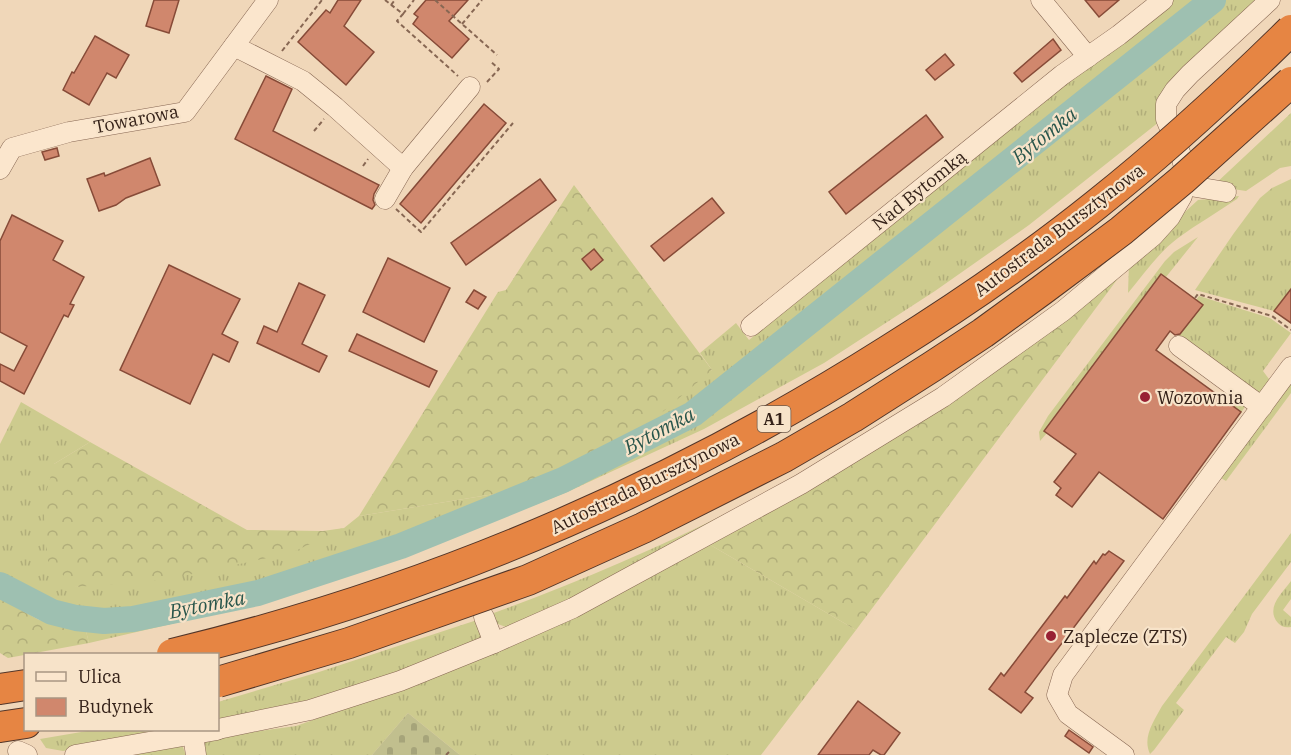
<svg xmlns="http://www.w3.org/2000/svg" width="1291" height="755" font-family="'IBM Plex Serif',serif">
  <defs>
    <pattern id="grass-tufts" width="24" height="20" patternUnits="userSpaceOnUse" patternTransform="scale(1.5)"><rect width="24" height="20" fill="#cdcb8e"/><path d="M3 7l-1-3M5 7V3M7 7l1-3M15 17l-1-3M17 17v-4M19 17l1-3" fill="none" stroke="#b1ae7a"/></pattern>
    <pattern id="forest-crowns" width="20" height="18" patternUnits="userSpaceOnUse" patternTransform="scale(1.5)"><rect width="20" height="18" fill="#cdcb8e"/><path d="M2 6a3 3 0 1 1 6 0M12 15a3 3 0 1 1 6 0" fill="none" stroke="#b1ae7a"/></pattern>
    <pattern id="cemetery-stones" width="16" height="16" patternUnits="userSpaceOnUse" patternTransform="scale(1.5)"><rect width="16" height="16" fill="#c1bf8e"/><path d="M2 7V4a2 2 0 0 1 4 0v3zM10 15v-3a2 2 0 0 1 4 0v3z" fill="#a6a47a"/></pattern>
  </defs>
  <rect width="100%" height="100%" fill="#f0d7b9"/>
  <g fill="url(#grass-tufts)">
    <polygon points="1171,0 1260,0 1159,122 1029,225 935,291 824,363 704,429 565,493 451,538 324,582 223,612 89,643 81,612 31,598 0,581 0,444 21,402 90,442 54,464 76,587 344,528 359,516 520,490 712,370 700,353 736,323 749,340 1015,123"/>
    <polygon points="1291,113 1291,166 1280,168 1246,191 1213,186"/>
    <polygon points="1291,179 1291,289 1274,311 1195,290 1234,233 1260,198 1272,188"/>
    <path d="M 1239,196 L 1237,199 C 1218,212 1197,224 1178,238 C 1158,253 1144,274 1128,293 L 1129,263 L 1198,200 Z"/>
    <polygon points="1198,237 1166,277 1161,275 1044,430 1047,433 1040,441 1039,432 1048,416 1165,261 1174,252"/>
    <polygon points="1199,296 1270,318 1291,333 1263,371 1272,383 1260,394 1178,337 1202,305 1196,300"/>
    <polygon points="1291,380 1291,393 1226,481 1221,478 1222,472"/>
    <polygon points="1227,390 1246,405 1241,413 1221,398"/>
    <path d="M 852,445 L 835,459 L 544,613 L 506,627 L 495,623 L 491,614 C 573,584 654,550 731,511 C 772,490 812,467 852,445 Z"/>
    <path d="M 1291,533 L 1291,562 L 1252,614 L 1244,632 L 1235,643 L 1226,637 L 1176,703 L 1184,710 L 1154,750 L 1150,754 C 1142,737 1154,721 1162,706 Z"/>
    <polygon points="707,543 856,630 761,755 460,755 408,713 372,755 206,755 203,739 296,726 431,678"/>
    <path d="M 1291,581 L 1291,599 L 1283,610 L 1291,617 L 1291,627 C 1285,628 1282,627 1278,623 C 1265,608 1282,593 1291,581 Z"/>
    <polygon points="477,620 482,634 478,643 428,663 323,698 218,722 218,702 319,672"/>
    <polygon points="93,730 178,730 63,751 46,748 40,739"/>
    <polygon points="182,745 186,755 131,755"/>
  </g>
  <g fill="url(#forest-crowns)">
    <polygon points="574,185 712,370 633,437 520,490 359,516 498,292 506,290"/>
    <polygon points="1128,265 856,630 707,543"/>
    <polygon points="90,442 247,530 323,531 344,528 291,553 164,580 76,587 48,561 43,504 54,464"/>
    <polygon points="0,598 39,620 85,627 89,643 8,658 0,653"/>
  </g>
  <polygon fill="url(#cemetery-stones)" points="408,713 460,755 372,755"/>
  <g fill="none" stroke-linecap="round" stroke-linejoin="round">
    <polyline stroke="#9ec0b1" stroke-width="26" points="0,585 52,612 76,618 104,621 133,619 258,593 401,546 563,480 693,414 1213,0"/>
  </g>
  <g fill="#d0876d" stroke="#874b38" stroke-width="1.5">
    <polygon points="154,0 179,0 169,33 146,26"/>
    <polygon points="338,0 361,0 344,26 374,52 346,85 298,42 326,10 330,13"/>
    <polygon points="426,0 468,0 449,21 469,39 452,58 413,24 418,17 414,14"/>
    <polygon points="1085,0 1119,0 1099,17"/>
    <polygon points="95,36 129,55 116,78 107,73 89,105 63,90 72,72 74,73"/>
    <polygon points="1053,39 1061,50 1022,82 1014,73"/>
    <polygon points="945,54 954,65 935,80 926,70"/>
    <polygon points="266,76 292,89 273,131 379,185 374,194 373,200 375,205 372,209 235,139"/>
    <polygon points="484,104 506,123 421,223 400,204"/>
    <polygon points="926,115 943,137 846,214 829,192"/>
    <polygon points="57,148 59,156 45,160 42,152"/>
    <polygon points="150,158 160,185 126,198 116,205 99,211 87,179 104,173 105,176"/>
    <polygon points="540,179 556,200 466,265 451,243"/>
    <polygon points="712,198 724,213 664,261 651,246"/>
    <polygon points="12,215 63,241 53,260 84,277 70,304 74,305 68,317 64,315 24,394 0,381 0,364 14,371 27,346 0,332 0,241"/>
    <polygon points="594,249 603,260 591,270 582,259"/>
    <polygon points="388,258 450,288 424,342 363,312"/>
    <polygon points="169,265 240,299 222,334 238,342 229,362 213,354 190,404 120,370"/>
    <polygon points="1161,274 1203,305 1180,334 1175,335 1170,331 1156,350 1241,412 1163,519 1099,472 1072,507 1056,495 1061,488 1054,482 1076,454 1044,431"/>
    <polygon points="299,283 325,295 302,344 327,356 319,372 257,343 264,326 277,332"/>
    <polygon points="1291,289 1291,323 1274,311"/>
    <polygon points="474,290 486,297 478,309 466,302"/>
    <polygon points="357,334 437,371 429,387 349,351"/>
    <polygon points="1109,551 1124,561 1025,692 1033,698 1021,713 989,689 1001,673 1004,676 1065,596 1067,598 1094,561 1096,564 1103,554 1105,555"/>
    <polygon points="858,701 900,733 884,755 881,755 873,750 869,755 818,755"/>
    <polygon points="1069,730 1093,747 1089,753 1065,736"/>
  </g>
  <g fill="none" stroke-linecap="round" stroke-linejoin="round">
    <g stroke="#876753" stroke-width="21">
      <g id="minor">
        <polyline points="1041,0 1088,57"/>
        <polyline points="234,46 303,81 335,107 403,168"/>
        <polyline points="0,169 12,148 69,132 185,112 268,0"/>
        <polyline points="1184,185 1226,192"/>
        <polyline points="385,199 403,168 470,87"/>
        <polyline points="751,326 1062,75 1119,35 1163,0"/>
        <polyline points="1179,346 1262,407"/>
        <polyline points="484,617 494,643"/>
        <polyline points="218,729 310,710 400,681 494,643 573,608 801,484 943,397 1063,311 1153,236 1170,217 1182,196 1186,175 1181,155 1166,119 1166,104 1175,90 1190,74 1270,0"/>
        <polyline points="193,735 196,755"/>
        <polyline points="18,751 27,755"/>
        <polyline points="75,755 217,730"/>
        <polyline points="1124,755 1068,714 1057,695 1063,675 1291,367"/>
      </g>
    </g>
    <g stroke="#533629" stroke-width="32">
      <g id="highway">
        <polyline points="0,689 26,685"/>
        <polyline points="0,727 26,723"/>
      </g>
    </g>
    <g stroke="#876753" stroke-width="2" stroke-dasharray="4.5 3" stroke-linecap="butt">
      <polyline points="385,0 403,14 397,21 458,76"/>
      <polyline points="435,0 497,55"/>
      <polyline points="391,5 395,0"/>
      <polyline points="403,14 414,0"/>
      <polyline points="462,24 482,0"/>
      <polyline points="282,51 322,0"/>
      <polyline points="487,82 499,69 491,62"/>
      <polyline points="314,131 324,119"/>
      <polyline points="363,166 368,159"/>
      <polyline points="396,209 421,232 513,123"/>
      <polyline points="1195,298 1198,294 1272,316 1291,330"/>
      <polyline points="446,755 449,752"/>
    </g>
    <use href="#minor" stroke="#fbe6cd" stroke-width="20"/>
    <use href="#highway" stroke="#e68543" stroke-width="30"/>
    <g stroke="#533629" stroke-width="32" stroke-linecap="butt">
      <g id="highway-bridge">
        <path d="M 172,654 C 426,593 668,490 889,350 C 961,305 1031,257 1097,204 C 1165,150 1229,91 1291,30"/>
        <polyline points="218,682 349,643 528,580 643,528 784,457 853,417 933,366 983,333 1042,290 1121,231 1182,180 1291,82"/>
      </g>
    </g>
    <use href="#highway-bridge" stroke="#e68543" stroke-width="30"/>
  </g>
  <g fill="#982134" stroke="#f7e3c9" stroke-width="2">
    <circle cx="1145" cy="397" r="6"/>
    <circle cx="1051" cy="636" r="6"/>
  </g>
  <g text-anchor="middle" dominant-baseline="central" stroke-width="4.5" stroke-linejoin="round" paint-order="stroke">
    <rect fill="#f7e3c9" stroke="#6f5c4e" stroke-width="1.5" x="757.5" y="406" width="33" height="26" rx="4.5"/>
    <g font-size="16" font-weight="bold" fill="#352219">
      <text x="774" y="419">A1</text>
    </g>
    <g font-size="18" fill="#352219" stroke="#f7e3c9">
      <text transform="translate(136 119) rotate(-11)">Towarowa</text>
      <text transform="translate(919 190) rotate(-39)">Nad Bytomką</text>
      <text transform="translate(1059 230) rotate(-37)">Autostrada Bursztynowa</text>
      <text transform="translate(645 483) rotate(-26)">Autostrada Bursztynowa</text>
    </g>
    <g font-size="18" fill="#352219" stroke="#f7e3c9" text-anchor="start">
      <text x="1157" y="397">Wozownia</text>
      <text x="1063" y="636">Zaplecze (ZTS)</text>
    </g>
    <g font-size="20" font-style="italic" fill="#28554b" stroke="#f7e3c9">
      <text transform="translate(1044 135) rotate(-39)">Bytomka</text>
      <text transform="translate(659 430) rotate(-28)">Bytomka</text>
      <text transform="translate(207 604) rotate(-11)">Bytomka</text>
    </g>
  </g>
  <rect x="24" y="653" width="195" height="78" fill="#f7e3c9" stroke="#a99683" stroke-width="1.5"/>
  <rect x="36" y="672" width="30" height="9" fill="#fbe6cd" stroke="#a99683" stroke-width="1.5"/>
  <text x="78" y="683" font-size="18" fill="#352219">Ulica</text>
  <rect x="36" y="698" width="30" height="18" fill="#d0876d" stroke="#a99683" stroke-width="1.5"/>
  <text x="78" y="713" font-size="18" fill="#352219">Budynek</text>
</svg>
